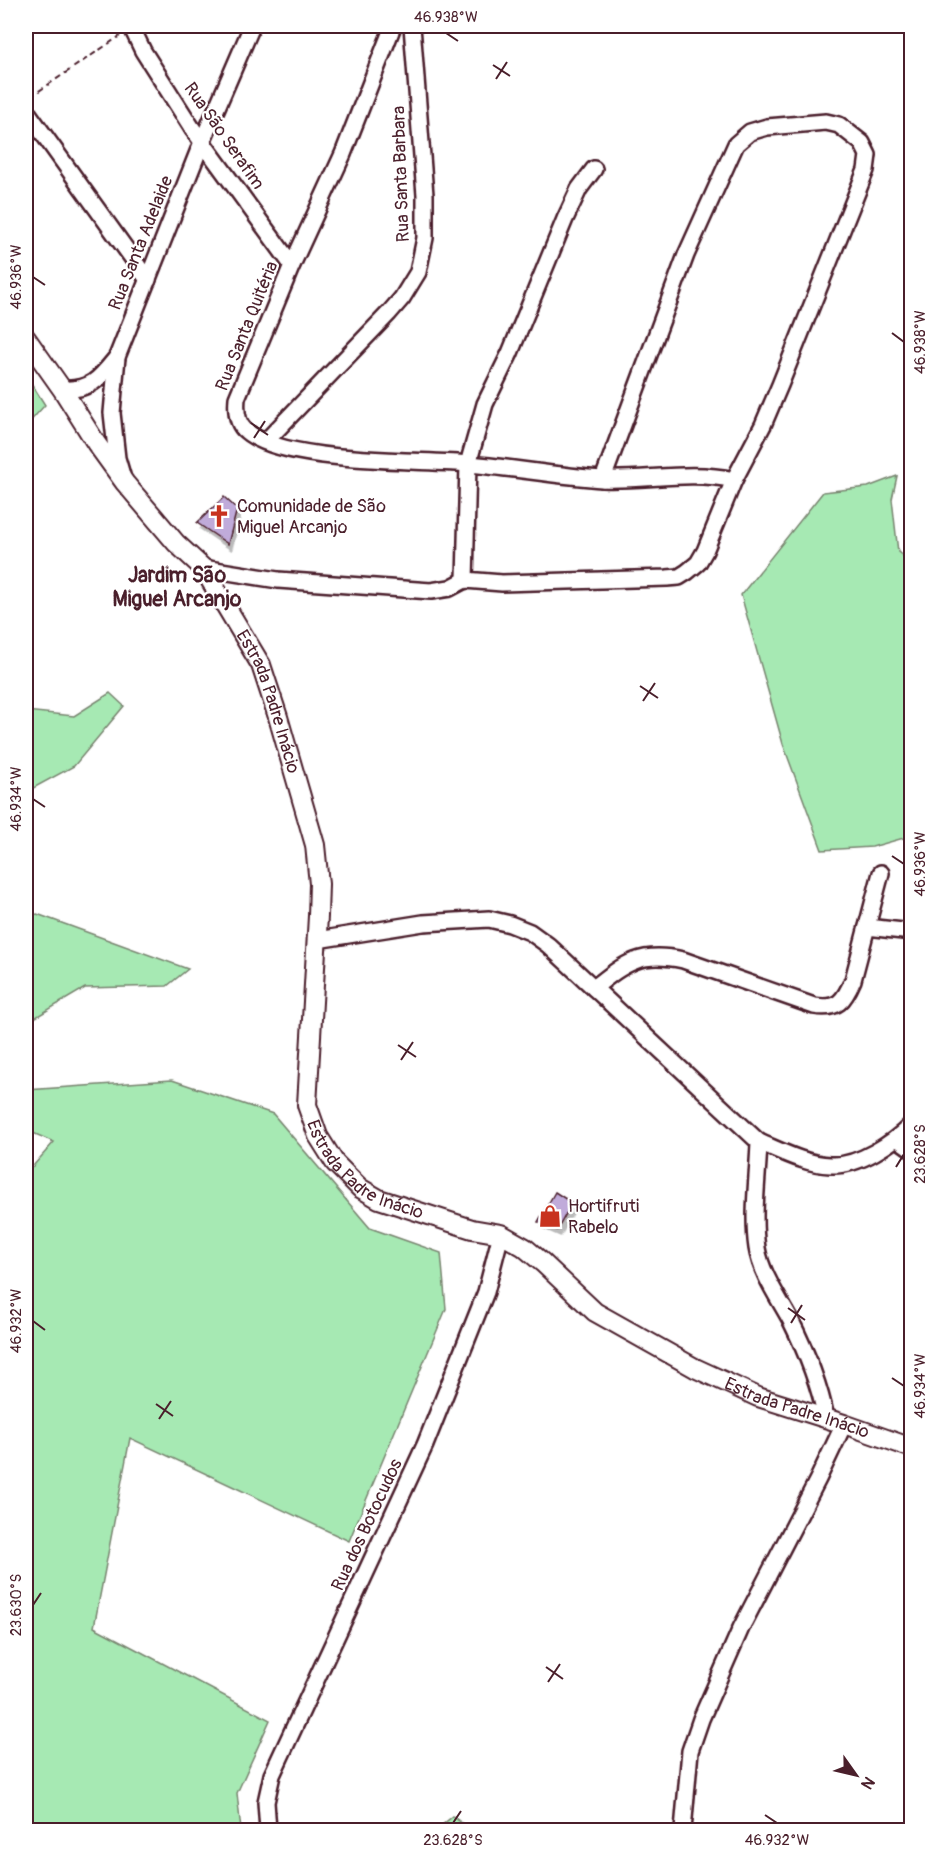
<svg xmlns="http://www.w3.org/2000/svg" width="937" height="1856" font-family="Pangolin,sans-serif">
  <defs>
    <filter id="shadow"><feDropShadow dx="3.5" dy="6" stdDeviation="0" flood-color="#0004"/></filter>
  </defs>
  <rect width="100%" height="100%" fill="#fff"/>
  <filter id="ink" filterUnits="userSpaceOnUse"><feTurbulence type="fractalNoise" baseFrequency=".0167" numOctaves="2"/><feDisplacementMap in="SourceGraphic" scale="12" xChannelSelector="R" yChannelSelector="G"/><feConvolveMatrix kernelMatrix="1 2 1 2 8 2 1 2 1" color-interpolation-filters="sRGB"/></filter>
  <g filter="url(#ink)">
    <g fill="#a6e9b3" stroke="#78846f" stroke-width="1.5">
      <polygon points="26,375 45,405 26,426"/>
      <polygon points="897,476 892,499 898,552 912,563 911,836 872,847 822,850 783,744 741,595 823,492 868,487"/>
      <polygon points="110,693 124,706 74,766 26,792 26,711 74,716"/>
      <polygon points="37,914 188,969 167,986 85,988 26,1023 26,917"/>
      <polygon points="172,1080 273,1114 370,1228 441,1253 446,1309 349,1541 130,1438 94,1627 270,1720 237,1793 241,1830 26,1830 26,1174 54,1142 26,1130 26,1090"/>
      <polygon points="453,1816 470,1830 436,1830"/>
    </g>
    <g fill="#c0abda" stroke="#4a1f2b" stroke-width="1.5" filter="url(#shadow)">
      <polygon points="224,497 237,509 228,544 197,523"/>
      <polygon points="555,1192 572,1203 557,1230 538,1222"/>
    </g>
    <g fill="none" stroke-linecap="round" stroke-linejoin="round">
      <g stroke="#4a1f2b" stroke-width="20">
        <g id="minor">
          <polyline points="131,26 143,51 192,128 292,265"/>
          <path d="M 393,26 L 343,154 L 292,265 L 237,398 C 236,409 236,423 246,431 C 284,464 417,459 470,464 C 514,468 558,476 602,479 C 646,481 690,470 734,480"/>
          <polyline points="26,110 148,280"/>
          <polyline points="594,169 579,189 565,219 510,353 485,404 468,464 465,580 502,583 667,578 679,577 687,572 698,563 705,551 734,480 763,425 780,385 866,170 868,155 862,143 839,125 826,122 767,127 750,132 736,144 686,255 603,479"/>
          <path d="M 62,389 C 91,391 100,378 117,357"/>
          <polyline points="266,441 389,313 402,298 418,272 425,238 425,195 412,26"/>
          <polyline points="122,475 117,458 112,413 117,357 202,142 252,26"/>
          <polyline points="203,568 278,580 431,591 450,588 465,580"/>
          <polyline points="867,927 912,932"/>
          <path d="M 317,940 L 423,923 L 489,919 L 510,924 L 530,932 L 548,945 L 759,1142 C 758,1176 752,1214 757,1248 C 761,1273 778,1297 790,1319 C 806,1351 819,1383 826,1418"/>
          <path d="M 594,988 C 626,962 641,951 683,960 L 814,1006 C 838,1010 844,1001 853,980 L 881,873"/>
          <polyline points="898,1139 912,1149"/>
          <path d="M 759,1142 C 781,1151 805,1164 830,1165 C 858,1167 893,1143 912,1124"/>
          <polyline points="268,1830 266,1802 272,1775 425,1445 486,1292 501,1234"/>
          <polyline points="683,1830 690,1751 701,1719 741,1628 818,1479 844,1424"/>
        </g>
      </g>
      <g stroke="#4a1f2b" stroke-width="22">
        <g id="tertiary">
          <path id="s1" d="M 26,338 L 62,389 L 96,443 L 125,483 L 176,543 L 203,568 L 261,665 L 278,717 L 315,845 L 319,884 L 318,916 L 307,1105 L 318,1136 L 335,1163 L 360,1188 L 379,1199 L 472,1229 L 501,1234 L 524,1247 L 543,1263 L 595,1312 L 695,1368 L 758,1397 L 844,1424 L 912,1448"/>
        </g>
      </g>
      <polyline stroke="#4a1f2b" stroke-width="2" stroke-dasharray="6 4.5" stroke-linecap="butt" points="30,97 120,36"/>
      <use href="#minor" stroke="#fff" stroke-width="15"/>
      <use href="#tertiary" stroke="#fff" stroke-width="18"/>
    </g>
  </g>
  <path fill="none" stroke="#4a1f2b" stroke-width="2" d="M 446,33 L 458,41M 493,65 L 510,76M 496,79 L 507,62M 33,277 L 45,285M 892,333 L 904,342M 251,423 L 268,435M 254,438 L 265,421M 640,686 L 658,698M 643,701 L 655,683M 33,799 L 45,807M 892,856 L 904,864M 398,1045 L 416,1057M 401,1060 L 413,1042M 896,1167 L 904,1154M 788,1308 L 805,1320M 33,1321 L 45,1330M 791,1323 L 802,1305M 892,1378 L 904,1386M 156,1404 L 173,1416M 159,1419 L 171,1401M 33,1605 L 41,1593M 546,1667 L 563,1679M 548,1682 L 560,1664M 765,1815 L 777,1823M 453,1823 L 461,1811"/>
  <defs>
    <g id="church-bare" transform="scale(1.8)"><path d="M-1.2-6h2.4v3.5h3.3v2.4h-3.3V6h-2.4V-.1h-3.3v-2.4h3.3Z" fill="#c8321e" stroke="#fff" stroke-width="2.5" paint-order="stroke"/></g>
    <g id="shop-bare" transform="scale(1.8)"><path d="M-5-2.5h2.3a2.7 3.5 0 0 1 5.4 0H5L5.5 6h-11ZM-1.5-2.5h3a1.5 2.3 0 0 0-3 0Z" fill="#c8321e" stroke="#fff" stroke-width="2.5" paint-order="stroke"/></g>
  </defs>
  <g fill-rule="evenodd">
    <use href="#church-bare" x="219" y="516"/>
    <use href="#shop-bare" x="550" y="1216"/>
  </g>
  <g text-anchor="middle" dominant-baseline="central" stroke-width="4.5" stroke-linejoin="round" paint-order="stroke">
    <g font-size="18" fill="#4a1f2b" stroke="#fff">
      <text transform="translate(224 136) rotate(55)">Rua São Serafim</text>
      <text transform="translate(401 174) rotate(-92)">Rua Santa Barbara</text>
      <text transform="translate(141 243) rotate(-68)">Rua Santa Adelaide</text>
      <text transform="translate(247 326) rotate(-68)">Rua Santa Quitéria</text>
      <text stroke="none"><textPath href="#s1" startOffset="441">Estrada Padre Inácio</textPath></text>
      <text stroke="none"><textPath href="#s1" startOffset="945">Estrada Padre Inácio</textPath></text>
      <text stroke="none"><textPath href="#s1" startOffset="1449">Estrada Padre Inácio</textPath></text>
      <text transform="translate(367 1525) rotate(-65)">Rua dos Botocudos</text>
    </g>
    <g font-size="18" fill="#4a1f2b" stroke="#fff" text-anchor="start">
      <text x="237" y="506">Comunidade de São<tspan x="237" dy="21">Miguel Arcanjo</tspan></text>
      <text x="568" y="1206">Hortifruti<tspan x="568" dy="21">Rabelo</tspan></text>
    </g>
    <g font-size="21" font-weight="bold" fill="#4a1f2b" stroke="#fff">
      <text x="177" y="575">Jardim São<tspan x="177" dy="24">Miguel Arcanjo</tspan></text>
    </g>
  </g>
  <rect width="937" height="1856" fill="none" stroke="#fff" stroke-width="66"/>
  <g transform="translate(856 1775) rotate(124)" stroke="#ffffff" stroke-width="4.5" paint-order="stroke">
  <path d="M0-4.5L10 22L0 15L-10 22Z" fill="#4a1f2b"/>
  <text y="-9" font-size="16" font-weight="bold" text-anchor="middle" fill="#4a1f2b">N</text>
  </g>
  <rect x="33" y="33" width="871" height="1790" fill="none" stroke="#4a1f2b" stroke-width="2"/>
  <g font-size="15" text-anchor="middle" fill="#4a1f2b">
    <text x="446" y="22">46.938°W</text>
    <text transform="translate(16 277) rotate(-90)" y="5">46.936°W</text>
    <text transform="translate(920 342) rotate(-90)" y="5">46.938°W</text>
    <text transform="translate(16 799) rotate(-90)" y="5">46.934°W</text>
    <text transform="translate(920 864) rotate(-90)" y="5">46.936°W</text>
    <text transform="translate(920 1154) rotate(-90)" y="5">23.628°S</text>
    <text transform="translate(16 1321) rotate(-90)" y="5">46.932°W</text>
    <text transform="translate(920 1386) rotate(-90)" y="5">46.934°W</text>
    <text transform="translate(16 1605) rotate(-90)" y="5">23.630°S</text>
    <text x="453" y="1845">23.628°S</text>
    <text x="777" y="1845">46.932°W</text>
  </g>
</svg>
